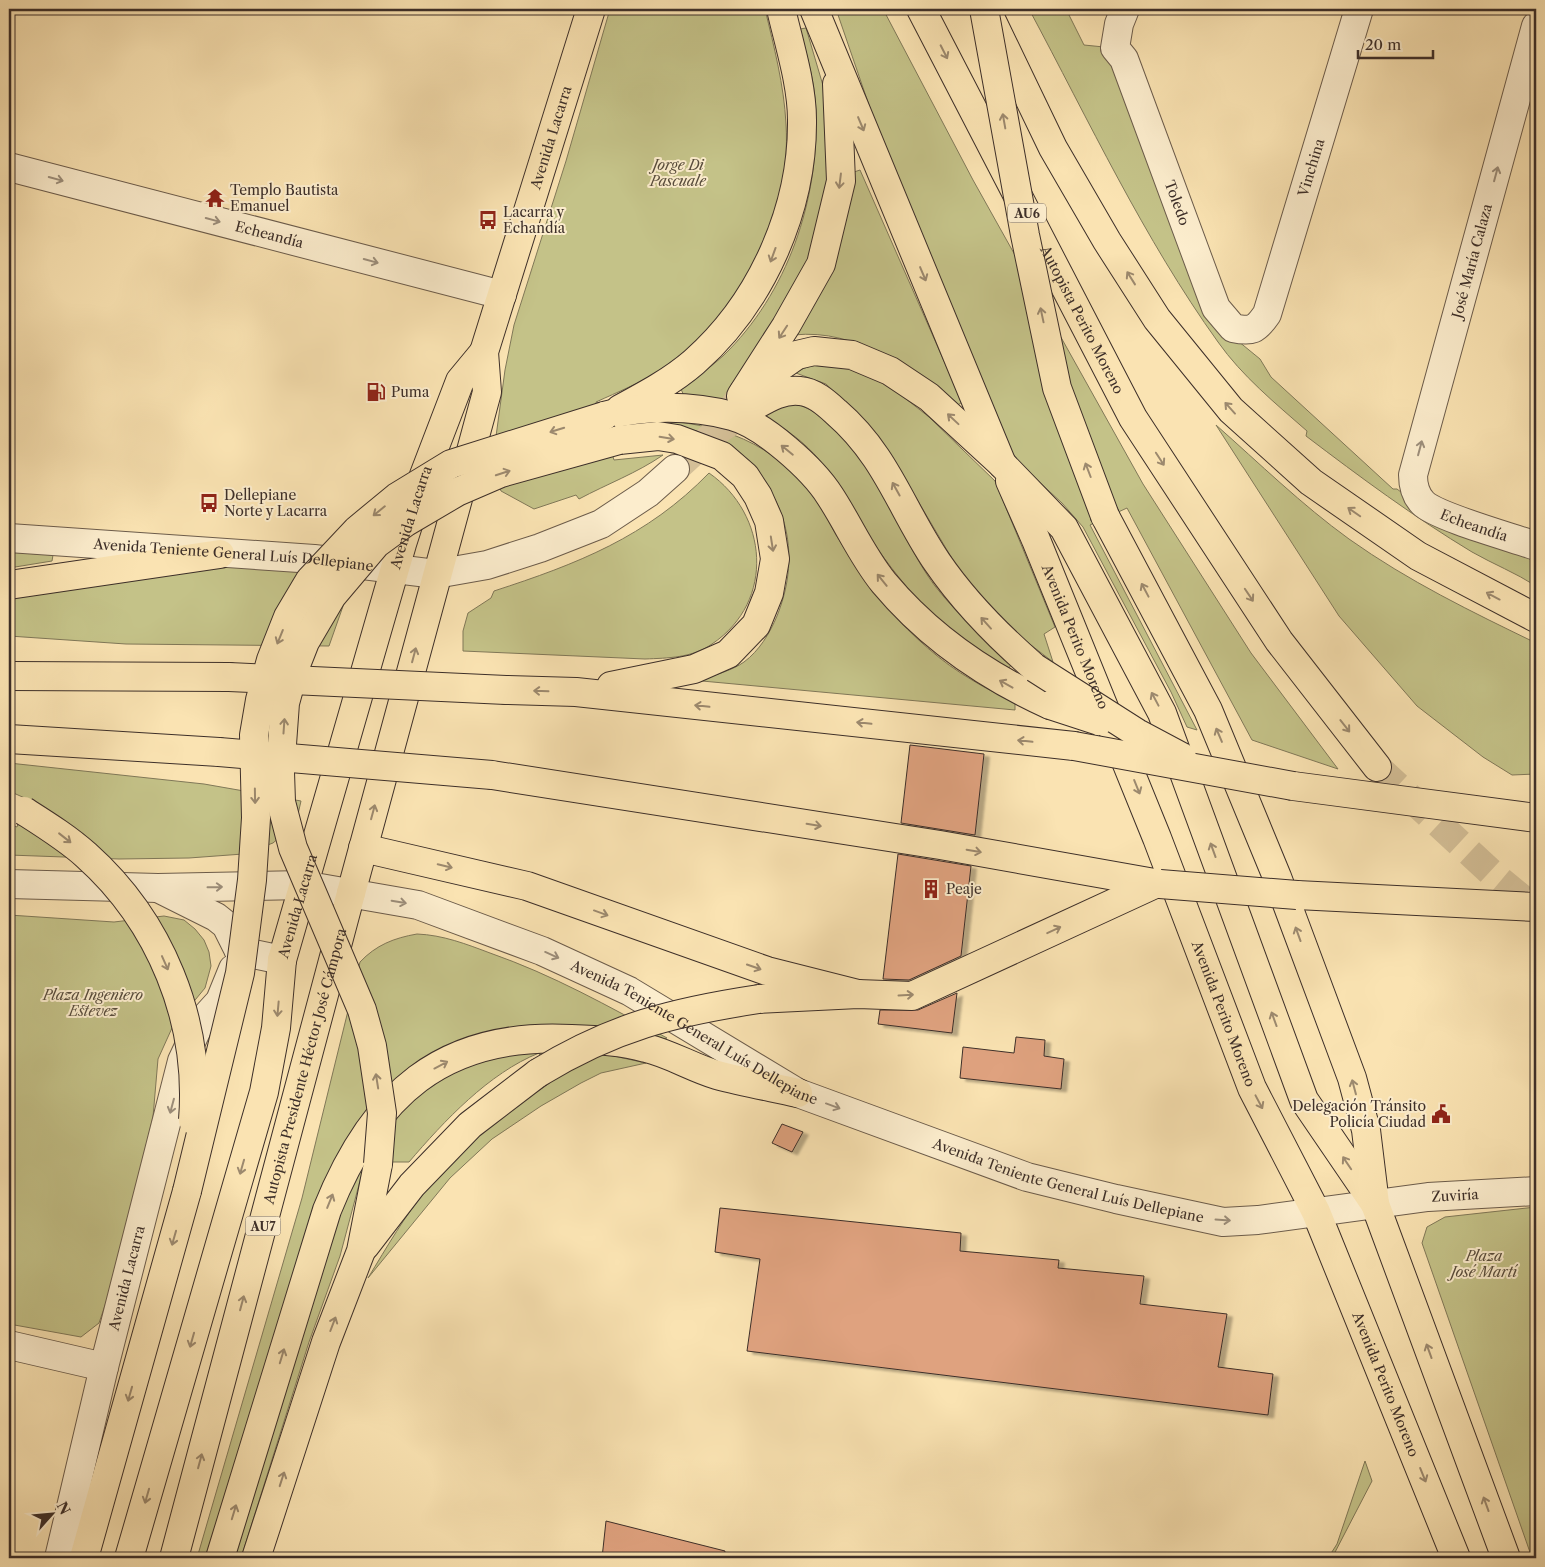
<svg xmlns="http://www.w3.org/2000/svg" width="1545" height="1567" font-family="'Libre Caslon Text',serif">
  <defs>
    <filter id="shadow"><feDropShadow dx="5.5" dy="3" stdDeviation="1" flood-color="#0004"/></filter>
  </defs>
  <rect width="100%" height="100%" fill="#fae3b2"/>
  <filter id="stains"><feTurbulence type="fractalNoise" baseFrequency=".004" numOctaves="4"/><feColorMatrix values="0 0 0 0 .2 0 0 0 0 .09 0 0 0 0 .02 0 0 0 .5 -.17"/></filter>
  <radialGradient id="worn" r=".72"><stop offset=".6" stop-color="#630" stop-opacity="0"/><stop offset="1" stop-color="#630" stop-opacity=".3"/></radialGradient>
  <g fill="#c4c288" stroke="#807858">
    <path d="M 610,9 L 765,9 C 774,47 784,85 786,124 C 792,218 739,318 661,370 C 640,383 618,392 596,402 L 614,460 L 663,455 C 637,473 607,484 579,499 L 576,495 L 534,509 L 501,491 L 492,466 L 505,370 L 514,325 L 566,161 Z"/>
    <polygon points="836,9 883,9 973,180 1143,484 1251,653 1338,769 1252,740 1127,508 1090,525 1197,730 1187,727 1171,692 1083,527 1062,503 1010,455 895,181"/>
    <path d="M 1029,9 L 1066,9 L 1084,45 L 1104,47 L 1238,341 L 1260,359 L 1271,377 L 1393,489 L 1397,489 L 1418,505 L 1536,556 L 1536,586 C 1516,573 1493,564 1472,552 C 1414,517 1360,477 1306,436 L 1307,431 C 1275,403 1242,376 1218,342 C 1144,239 1089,121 1029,9 Z"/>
    <path d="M 806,28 L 827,99 L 831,171 L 818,241 L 763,342 L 791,402 C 864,423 893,530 935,586 C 958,616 986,638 1011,665 L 1009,668 C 952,646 896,580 864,528 C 841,489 822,452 781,427 C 753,410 716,404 684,396 L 681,389 C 695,378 710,368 723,356 C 788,293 819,200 816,111 C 815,83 807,56 800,29 Z"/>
    <path d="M 860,170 L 962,402 L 958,405 C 905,371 860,328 793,335 L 838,246 L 847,215 L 854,172 Z"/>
    <polygon points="830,364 851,367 873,377 901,395 929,417 995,481 1055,627 1044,634 1053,662 1005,625 960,572 890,454 846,403 826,384 793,372 811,366"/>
    <path d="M 652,420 C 720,423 774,442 816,499 C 824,510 829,523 836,535 C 852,561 869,587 889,609 C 912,636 941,662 972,680 C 986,689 1001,695 1015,703 L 1015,710 L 702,681 L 702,679 C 715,675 733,670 744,662 C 759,651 770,633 777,616 C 803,552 786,489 730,447 C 706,429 679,428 652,420 Z"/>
    <path d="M 1216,425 C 1259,463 1302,505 1349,539 C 1408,581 1472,612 1536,643 L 1536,774 L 1512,775 L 1483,757 L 1417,706 L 1339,616 Z"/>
    <path d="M 709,473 C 768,514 776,601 712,644 C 692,658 668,658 645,659 L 463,651 L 463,631 L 468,613 L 491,598 L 494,591 C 577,564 647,537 709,473 Z"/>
    <polygon points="9,552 53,555 52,561 9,568"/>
    <polygon points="227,564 336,572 348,592 329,646 126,644 9,636 9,595"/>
    <polygon points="9,763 204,784 301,801 296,823 273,843 243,854 189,858 119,859 9,855 9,824 17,827 27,799 9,791"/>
    <polygon points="9,915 114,922 164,916 184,920 195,929 204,940 209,952 211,966 205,988 172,1028 158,1059 153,1117 112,1285 99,1323 81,1337 9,1324"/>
    <path d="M 417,934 C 443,935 466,944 490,953 C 553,975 608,1006 667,1038 L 664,1039 L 525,1027 L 374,1103 L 210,1558 L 197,1558 L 302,1198 L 360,962 C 376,945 394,938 417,934 Z"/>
    <path d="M 503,1051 L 609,1055 L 646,1063 L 601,1073 L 581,1083 L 541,1106 L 492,1139 L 450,1178 L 368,1278 C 387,1247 405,1215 428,1188 C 463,1146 504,1112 550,1083 L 539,1053 C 489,1073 444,1121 409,1162 L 365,1162 L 340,1256 L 309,1342 L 241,1558 L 231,1558 L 350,1177 L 400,1107 L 436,1078 Z"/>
    <polygon points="1536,1207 1536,1558 1532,1558 1422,1243 1427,1227 1445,1217"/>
    <polygon points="1365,1461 1372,1481 1332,1558 1328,1558 1337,1544"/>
  </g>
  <g fill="#dfa27f" stroke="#3d2f29" filter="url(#shadow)">
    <polygon points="910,745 984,754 975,835 901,823"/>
    <polygon points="898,854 971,866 961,956 909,980 883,979"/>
    <polygon points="957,993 952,1033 878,1024 880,1010 918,1010"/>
    <polygon points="1016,1037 1045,1040 1044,1056 1064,1059 1061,1089 960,1078 963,1047 1014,1053"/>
    <polygon points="782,1124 803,1132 792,1152 772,1143"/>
    <polygon points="720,1208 961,1233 960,1251 1059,1260 1058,1268 1144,1276 1140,1304 1227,1314 1218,1367 1273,1374 1268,1415 747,1351 760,1259 715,1252"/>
    <polygon points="606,1521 725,1551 724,1558 602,1558"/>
  </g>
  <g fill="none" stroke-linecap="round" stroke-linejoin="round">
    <polyline stroke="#d4bf97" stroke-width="28" stroke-dasharray="28 14" stroke-linecap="butt" points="675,469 717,431 740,397"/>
    <g stroke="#d4bf97" stroke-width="28" stroke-dasharray="28 14" stroke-linecap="butt">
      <polyline points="717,431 753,407"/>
      <polyline points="1377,767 1495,876 1536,910"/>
    </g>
    <g stroke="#6c5c4b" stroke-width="30">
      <g id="minor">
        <path id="s1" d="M 1125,9 L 1119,24 L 1115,48 L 1124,59 L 1216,308 L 1233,328 C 1252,332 1256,330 1267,314 L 1359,9"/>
        <path id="s2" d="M 1536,26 L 1413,475 C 1413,486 1415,495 1423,503 C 1437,517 1514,538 1536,546"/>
        <path id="s3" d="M 9,167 L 502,295"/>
        <path id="s4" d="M 9,538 L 314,559 L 436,574 L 487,565 L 540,548 L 601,524 L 648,493 L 675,469"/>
        <path id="s5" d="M 9,884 L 158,888 L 303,885 L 418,905 L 542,951 L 629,991 L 798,1093 L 1027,1177 L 1116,1199 L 1223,1222 L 1258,1220 L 1428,1197 L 1536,1191"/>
        <polyline points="160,889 216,917 226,925 239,951"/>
        <polyline points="239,951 282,960"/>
        <polyline points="9,1345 104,1367"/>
        <path id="s6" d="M 59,1558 L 104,1367 L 182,1061 L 200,1023 L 220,1001 L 233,969"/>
      </g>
    </g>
    <g stroke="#3d2f29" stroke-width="30">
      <g id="major">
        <polyline points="744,392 797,355 814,351 852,355 890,371 929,397 1002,464 1064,528 1162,713 1304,1100 1375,1204 1506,1558"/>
        <path id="s7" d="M 1010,481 L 1036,540 L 1157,838 L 1252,1088 L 1316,1212 L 1456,1558"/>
        <path id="s8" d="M 351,893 L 487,392 L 484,352 L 591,9"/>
        <path id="s9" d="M 282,960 L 402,544 L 424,475 L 460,381 L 484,352"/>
      </g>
    </g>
    <g stroke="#3d2f29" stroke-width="30">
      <g id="highway">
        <polyline points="814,9 1002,464"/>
        <path id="s10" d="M 921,9 L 1133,418 L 1279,641 L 1377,767"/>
        <polyline points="989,15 1053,148 1107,241 1157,319 1231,410 1311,482 1418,556 1536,618"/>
        <polyline points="741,396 786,326 821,264 841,181 837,84"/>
        <path d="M 754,406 C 768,398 783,389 800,391 C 814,392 826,403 836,412 C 887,456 901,509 937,562 C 965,603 998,636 1035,668"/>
        <path d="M 620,409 C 646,395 672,381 694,362 C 761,303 803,210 802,120 C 802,84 789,44 781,9"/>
        <path d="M 604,416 C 644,405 692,405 732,416 C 763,424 813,469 830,496 C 849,525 862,556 884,583 C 930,638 986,676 1050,705"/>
        <polyline points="1105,516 1208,710 1277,877 1352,1078 1366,1130 1375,1204"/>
        <polyline points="9,585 220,554"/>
        <polyline points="9,676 229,677"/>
        <polyline points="611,686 694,669 728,654 756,625 769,593 775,559 769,521 758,496 745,476 722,456 677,439 658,436 619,440"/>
        <polyline points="506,690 576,692 1074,746"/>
        <polyline points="9,739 219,752"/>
        <polyline points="492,775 940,845 1160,884"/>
        <polyline points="1293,786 1536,818"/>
        <polyline points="363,848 527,886 767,971 858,994"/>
        <polyline points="1297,895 1536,907"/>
        <polyline points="759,999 858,994 912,996 1155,884"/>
        <polyline points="365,1246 412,1185 470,1125 538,1073"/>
        <polyline points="84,1558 187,1191"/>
        <polyline points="129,1558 264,1092 276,1028 282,960"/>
        <path id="s11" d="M 174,1558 L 351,893"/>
        <path d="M 220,1558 L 327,1210 C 373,1095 442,1032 571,1039 C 597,1040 622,1041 646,1048 C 671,1054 693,1068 717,1075 C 743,1082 771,1087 798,1093"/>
        <polyline points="256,1558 326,1342 361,1251 378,1164"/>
      </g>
    </g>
    <use href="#minor" stroke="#fcedcd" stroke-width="28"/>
    <use href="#major" stroke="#fae3b2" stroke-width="28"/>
    <use href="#highway" stroke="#fae3b2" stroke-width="28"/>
    <g stroke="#3d2f29" stroke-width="30" stroke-linecap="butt">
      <g id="highway-bridge">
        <polyline points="984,9 1025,235 1057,388 1105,516"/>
        <polyline points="1035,668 1137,733 1182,757"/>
        <polyline points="229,677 506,690"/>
        <polyline points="1050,705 1099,721"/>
        <polyline points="1074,746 1293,786"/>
        <polyline points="219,752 492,775"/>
        <path d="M 24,811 C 46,825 67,838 86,855 C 160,921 201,1020 193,1120"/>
        <polyline points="1160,884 1297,895"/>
        <path d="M 538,1073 C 613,1027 673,1012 759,999"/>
        <polyline points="378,1164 382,1113 372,1046 362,1010 293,848 281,802 280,772 285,703 294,670 305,642 332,596 376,544 406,522 457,492 501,473 619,440"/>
        <polyline points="187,1191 240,973 252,880 256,818 254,735 260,700 271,660 288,617 310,580 357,530 397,497 451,464 604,416"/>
      </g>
    </g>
    <use href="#highway-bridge" stroke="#fae3b2" stroke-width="28"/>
  </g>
  <defs><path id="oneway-shaft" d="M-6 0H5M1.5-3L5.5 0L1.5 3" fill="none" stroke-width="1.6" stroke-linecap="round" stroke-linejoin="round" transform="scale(1.25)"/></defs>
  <g stroke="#9c896e">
    <use href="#oneway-shaft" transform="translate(944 52) rotate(63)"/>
    <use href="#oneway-shaft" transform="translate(1004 121) rotate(-100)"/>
    <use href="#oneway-shaft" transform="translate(861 124) rotate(67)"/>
    <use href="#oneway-shaft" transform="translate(840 181) rotate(97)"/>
    <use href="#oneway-shaft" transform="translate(773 255) rotate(110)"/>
    <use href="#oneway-shaft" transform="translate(923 274) rotate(67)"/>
    <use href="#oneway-shaft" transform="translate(1131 278) rotate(-122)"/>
    <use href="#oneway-shaft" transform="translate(1042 315) rotate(-102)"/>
    <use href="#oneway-shaft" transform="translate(783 332) rotate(123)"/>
    <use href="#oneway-shaft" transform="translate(1230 408) rotate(-132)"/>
    <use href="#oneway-shaft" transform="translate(953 419) rotate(-137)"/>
    <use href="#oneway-shaft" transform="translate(557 430) rotate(163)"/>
    <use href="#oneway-shaft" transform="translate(667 438) rotate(9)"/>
    <use href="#oneway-shaft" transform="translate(787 450) rotate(-141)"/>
    <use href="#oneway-shaft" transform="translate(1160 459) rotate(57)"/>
    <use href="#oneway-shaft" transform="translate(1088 470) rotate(-111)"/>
    <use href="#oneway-shaft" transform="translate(503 473) rotate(-18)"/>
    <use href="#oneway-shaft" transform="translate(896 489) rotate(-119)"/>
    <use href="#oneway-shaft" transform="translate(379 511) rotate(141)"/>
    <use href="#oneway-shaft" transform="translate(1354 512) rotate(-145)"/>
    <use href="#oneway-shaft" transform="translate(772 544) rotate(81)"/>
    <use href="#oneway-shaft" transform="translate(882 580) rotate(-129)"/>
    <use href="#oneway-shaft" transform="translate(1145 590) rotate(-118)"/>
    <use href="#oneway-shaft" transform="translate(1249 595) rotate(56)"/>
    <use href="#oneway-shaft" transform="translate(1493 596) rotate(-152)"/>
    <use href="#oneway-shaft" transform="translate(986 623) rotate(-132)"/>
    <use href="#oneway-shaft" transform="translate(280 637) rotate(112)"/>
    <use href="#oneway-shaft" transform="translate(414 655) rotate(-75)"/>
    <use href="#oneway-shaft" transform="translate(1006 684) rotate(-151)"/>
    <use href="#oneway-shaft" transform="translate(541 691) rotate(-178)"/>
    <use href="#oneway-shaft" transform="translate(1155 699) rotate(-118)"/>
    <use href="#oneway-shaft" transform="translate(702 706) rotate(-174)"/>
    <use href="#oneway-shaft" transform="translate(864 723) rotate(-174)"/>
    <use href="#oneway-shaft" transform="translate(284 726) rotate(-86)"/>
    <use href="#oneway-shaft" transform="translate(1345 726) rotate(52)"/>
    <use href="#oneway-shaft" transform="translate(1219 735) rotate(-113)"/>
    <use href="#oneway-shaft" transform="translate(1025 741) rotate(-174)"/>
    <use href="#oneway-shaft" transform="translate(1137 787) rotate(68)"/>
    <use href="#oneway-shaft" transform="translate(255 796) rotate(89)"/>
    <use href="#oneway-shaft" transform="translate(373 812) rotate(-75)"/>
    <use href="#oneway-shaft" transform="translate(814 825) rotate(9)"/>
    <use href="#oneway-shaft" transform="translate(65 838) rotate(38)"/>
    <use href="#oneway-shaft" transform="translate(1213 850) rotate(-110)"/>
    <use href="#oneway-shaft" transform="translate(974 851) rotate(10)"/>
    <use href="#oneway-shaft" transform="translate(445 866) rotate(13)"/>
    <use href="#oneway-shaft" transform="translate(601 913) rotate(20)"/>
    <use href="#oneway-shaft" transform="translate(1054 930) rotate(-25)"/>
    <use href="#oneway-shaft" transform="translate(1298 934) rotate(-110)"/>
    <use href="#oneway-shaft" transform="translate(165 963) rotate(66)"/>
    <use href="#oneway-shaft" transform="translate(754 967) rotate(19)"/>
    <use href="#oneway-shaft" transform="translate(906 995) rotate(-3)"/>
    <use href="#oneway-shaft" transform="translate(278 1009) rotate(95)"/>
    <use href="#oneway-shaft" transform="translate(1274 1019) rotate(-110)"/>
    <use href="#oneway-shaft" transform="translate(441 1065) rotate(-28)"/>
    <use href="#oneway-shaft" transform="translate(377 1081) rotate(-99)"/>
    <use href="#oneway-shaft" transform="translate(1354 1087) rotate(-105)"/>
    <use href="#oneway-shaft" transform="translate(1259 1102) rotate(62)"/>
    <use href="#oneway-shaft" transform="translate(1347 1163) rotate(-124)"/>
    <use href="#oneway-shaft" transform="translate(242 1167) rotate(106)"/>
    <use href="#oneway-shaft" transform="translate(330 1201) rotate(-68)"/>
    <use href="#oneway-shaft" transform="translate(174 1238) rotate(106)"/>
    <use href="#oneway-shaft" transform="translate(242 1303) rotate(-75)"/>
    <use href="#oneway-shaft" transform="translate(333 1324) rotate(-69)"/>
    <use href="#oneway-shaft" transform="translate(192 1340) rotate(106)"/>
    <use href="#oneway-shaft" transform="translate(1429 1351) rotate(-110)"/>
    <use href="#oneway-shaft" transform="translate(282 1356) rotate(-73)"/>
    <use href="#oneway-shaft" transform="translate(130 1394) rotate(106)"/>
    <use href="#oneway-shaft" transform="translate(200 1461) rotate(-75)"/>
    <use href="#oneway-shaft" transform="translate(1423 1475) rotate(68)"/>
    <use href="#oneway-shaft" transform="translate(282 1479) rotate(-72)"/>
    <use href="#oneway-shaft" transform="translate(147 1496) rotate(106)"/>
    <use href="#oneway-shaft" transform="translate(1486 1504) rotate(-110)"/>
    <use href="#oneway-shaft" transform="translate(234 1512) rotate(-73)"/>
  </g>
  <g stroke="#9c8e7b">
    <use href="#oneway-shaft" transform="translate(1496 174) rotate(-75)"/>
    <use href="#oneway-shaft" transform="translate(56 179) rotate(15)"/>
    <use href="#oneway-shaft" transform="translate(213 220) rotate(15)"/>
    <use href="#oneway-shaft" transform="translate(371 261) rotate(15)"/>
    <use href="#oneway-shaft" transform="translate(1420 448) rotate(-75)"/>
    <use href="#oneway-shaft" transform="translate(215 887) rotate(-1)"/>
    <use href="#oneway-shaft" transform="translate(399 902) rotate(10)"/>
    <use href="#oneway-shaft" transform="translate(552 955) rotate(24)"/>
    <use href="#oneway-shaft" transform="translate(172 1106) rotate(105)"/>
    <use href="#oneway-shaft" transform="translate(833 1106) rotate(20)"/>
    <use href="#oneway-shaft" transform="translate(1223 1220) rotate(4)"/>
  </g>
  <defs>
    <g id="temple-bare" transform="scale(1.5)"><path d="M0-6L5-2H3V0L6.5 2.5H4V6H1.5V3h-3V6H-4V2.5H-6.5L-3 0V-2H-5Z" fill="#8f2418" stroke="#fcedcd" stroke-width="2.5" paint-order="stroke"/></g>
    <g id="bus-bare" transform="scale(1.5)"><path d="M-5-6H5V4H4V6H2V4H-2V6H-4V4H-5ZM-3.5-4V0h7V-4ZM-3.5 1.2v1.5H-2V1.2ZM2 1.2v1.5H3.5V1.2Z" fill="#8f2418" stroke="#fcedcd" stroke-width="2.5" paint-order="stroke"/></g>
    <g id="fuel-bare" transform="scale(1.5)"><path d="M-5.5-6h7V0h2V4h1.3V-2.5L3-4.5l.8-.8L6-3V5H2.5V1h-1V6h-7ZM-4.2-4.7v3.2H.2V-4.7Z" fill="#8f2418" stroke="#fcedcd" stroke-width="2.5" paint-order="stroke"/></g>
    <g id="building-bare" transform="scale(1.5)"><path d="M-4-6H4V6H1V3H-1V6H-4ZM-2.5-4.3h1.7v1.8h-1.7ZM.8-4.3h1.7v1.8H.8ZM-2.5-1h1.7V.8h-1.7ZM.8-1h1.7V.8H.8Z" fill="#8f2418" stroke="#fcedcd" stroke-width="2.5" paint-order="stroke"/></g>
    <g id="civic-bare" transform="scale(1.5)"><path d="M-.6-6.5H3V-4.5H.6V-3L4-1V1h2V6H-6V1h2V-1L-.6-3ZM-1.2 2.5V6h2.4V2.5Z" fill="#8f2418" stroke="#fcedcd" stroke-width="2.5" paint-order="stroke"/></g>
  </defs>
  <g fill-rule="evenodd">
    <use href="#temple-bare" x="215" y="198"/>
    <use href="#bus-bare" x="488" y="220"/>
    <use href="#fuel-bare" x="376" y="392"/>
    <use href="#bus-bare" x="209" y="503"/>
    <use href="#building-bare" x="931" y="889"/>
    <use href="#civic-bare" x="1441" y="1114"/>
  </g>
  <g text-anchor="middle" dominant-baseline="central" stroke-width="4" stroke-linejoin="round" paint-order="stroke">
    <g fill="#fcedcd" stroke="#76685a" stroke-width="1">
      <rect x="1008" y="203.5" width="38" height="19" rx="4"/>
      <rect x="245.5" y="1216.5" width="35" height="19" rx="4"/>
    </g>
    <g font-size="12" font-weight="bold" fill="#3d2f29">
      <text x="1027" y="213">AU6</text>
      <text x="263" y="1226">AU7</text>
    </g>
    <g font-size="14" fill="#3d2f29" stroke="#fcedcd">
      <text stroke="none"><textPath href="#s8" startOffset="784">Avenida Lacarra</textPath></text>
      <text stroke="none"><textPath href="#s1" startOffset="540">Vinchina</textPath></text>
      <text stroke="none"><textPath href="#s1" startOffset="208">Toledo</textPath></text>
      <text stroke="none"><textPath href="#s3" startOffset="269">Echeandía</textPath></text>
      <text transform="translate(1472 261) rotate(-75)">José María Calaza</text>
      <text stroke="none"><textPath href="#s10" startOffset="350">Autopista Perito Moreno</textPath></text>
      <text stroke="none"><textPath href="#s9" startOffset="461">Avenida Lacarra</textPath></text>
      <text stroke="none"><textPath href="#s2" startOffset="552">Echeandía</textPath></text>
      <text stroke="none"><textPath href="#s4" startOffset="225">Avenida Teniente General Luís Dellepiane</textPath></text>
      <text stroke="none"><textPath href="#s7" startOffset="169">Avenida Perito Moreno</textPath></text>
      <text stroke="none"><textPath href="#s9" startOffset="56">Avenida Lacarra</textPath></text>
      <text stroke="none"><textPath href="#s7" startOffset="574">Avenida Perito Moreno</textPath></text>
      <text stroke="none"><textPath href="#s5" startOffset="716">Avenida Teniente General Luís Dellepiane</textPath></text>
      <text stroke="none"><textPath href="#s11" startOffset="509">Autopista Presidente Héctor José Cámpora</textPath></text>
      <text stroke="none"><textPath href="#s5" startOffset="1121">Avenida Teniente General Luís Dellepiane</textPath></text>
      <text stroke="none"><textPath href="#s5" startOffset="1515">Zuviría</textPath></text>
      <text stroke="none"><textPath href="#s6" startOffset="288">Avenida Lacarra</textPath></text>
      <text stroke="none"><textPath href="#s7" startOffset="979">Avenida Perito Moreno</textPath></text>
    </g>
    <g font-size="14" font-style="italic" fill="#584c3c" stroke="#fcedcd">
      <text x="678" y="165">Jorge Di<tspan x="678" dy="16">Pascuale</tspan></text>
      <text x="93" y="995">Plaza Ingeniero<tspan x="93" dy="16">Estevez</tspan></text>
      <text x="1484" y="1256">Plaza<tspan x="1484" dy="16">José Martí</tspan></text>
    </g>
    <g font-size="14" fill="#3d2f29" stroke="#fcedcd" text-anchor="start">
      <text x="230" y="190">Templo Bautista<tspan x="230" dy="16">Emanuel</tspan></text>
      <text x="503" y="212">Lacarra y<tspan x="503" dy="16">Echandía</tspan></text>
      <text x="391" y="392">Puma</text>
      <text x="224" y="495">Dellepiane<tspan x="224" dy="16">Norte y Lacarra</tspan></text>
      <text x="946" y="889">Peaje</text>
      <text x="1426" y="1106" text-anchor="end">Delegación Tránsito<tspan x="1426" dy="16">Policía Ciudad</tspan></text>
    </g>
  </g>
  <rect width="1545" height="1567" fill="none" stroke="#fae3b2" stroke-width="30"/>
  <rect x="10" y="10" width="1525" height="1547" fill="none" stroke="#3d2f29" stroke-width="2.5"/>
  <rect x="15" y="15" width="1515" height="1537" fill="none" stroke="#3d2f29"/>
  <g transform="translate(52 1514) rotate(63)" stroke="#fcedcd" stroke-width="4" paint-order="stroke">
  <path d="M0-4L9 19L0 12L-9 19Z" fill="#3d2f29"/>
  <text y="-8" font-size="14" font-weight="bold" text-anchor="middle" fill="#3d2f29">N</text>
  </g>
  <path d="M1358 50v8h75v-8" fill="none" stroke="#3d2f29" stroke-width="2.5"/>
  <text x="1365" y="50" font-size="15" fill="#3d2f29" stroke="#fcedcd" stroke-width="4" paint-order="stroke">20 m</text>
  <rect width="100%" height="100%" filter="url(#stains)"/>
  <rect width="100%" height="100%" fill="url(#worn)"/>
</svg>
